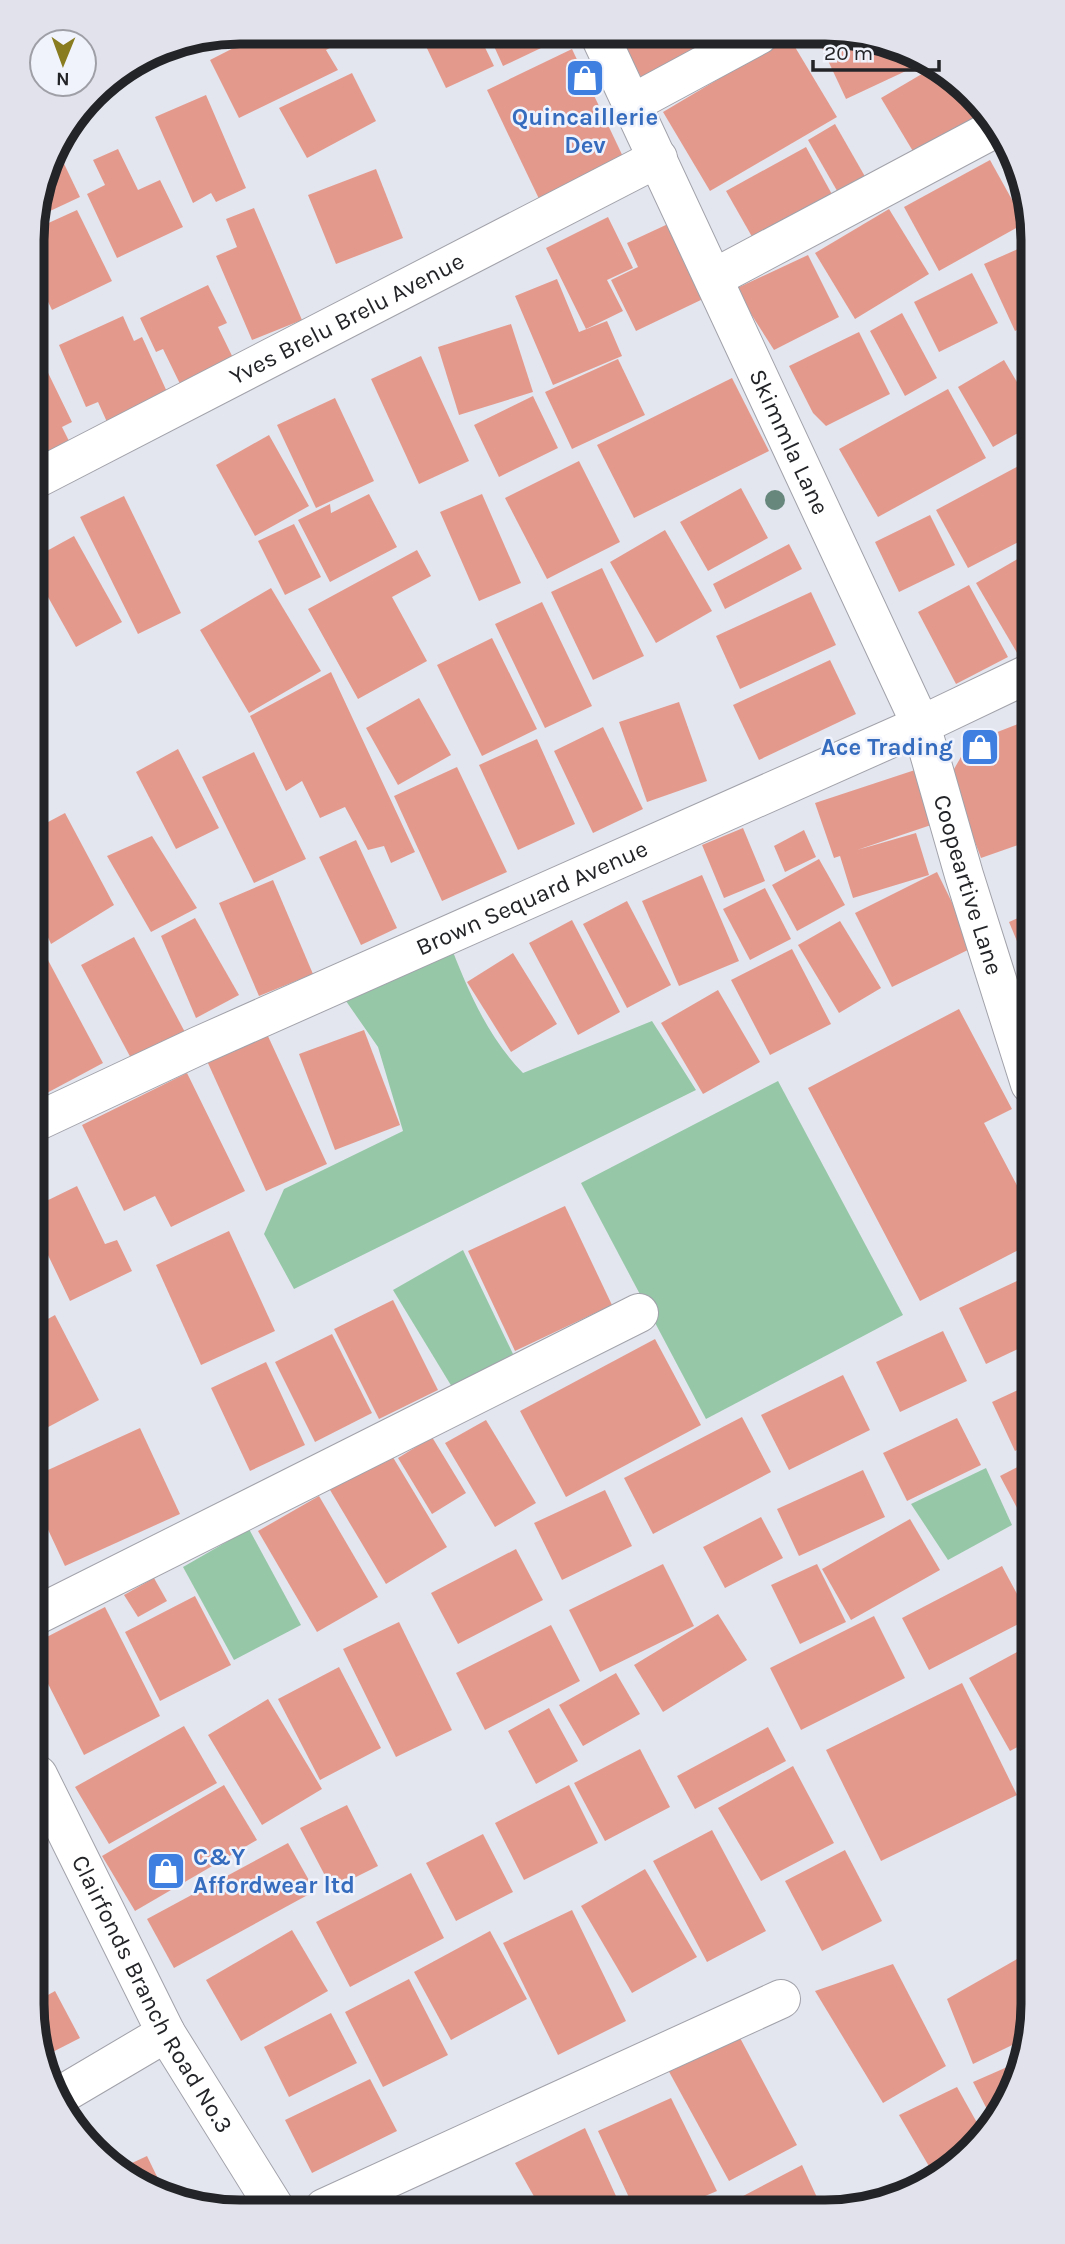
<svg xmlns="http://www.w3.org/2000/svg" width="1065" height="2244" font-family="Karla,sans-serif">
  <rect width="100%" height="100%" fill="#e4e6ef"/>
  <g fill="#96c8a8">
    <path d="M 448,939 C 467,988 486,1035 523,1073 L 652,1021 L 696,1090 L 294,1289 L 264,1234 L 284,1189 L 403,1131 L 378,1047 L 339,991 Z"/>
    <polygon points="778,1081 903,1315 706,1419 581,1183"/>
    <polygon points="463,1250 513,1354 452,1387 393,1290"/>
    <polygon points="986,1468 1012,1525 948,1560 911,1504"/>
    <polygon points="249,1529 301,1625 234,1660 183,1567"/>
  </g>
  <g fill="#e39a8d">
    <polygon points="265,32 336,32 341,42 326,50 338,70 239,118 210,60"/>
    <polygon points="437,33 478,33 494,66 446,88 423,40"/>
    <polygon points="488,33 557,33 560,39 503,66"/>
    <polygon points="619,34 714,34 721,50 646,87"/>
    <polygon points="816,35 866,35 923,63 846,99"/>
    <polygon points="789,37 837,117 710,191 663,112"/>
    <polygon points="572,49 626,163 541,203 487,90"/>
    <polygon points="932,68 963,83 985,118 917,158 881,98"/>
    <polygon points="352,73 376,121 307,158 279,108"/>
    <polygon points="206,95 246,188 216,202 211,193 193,203 155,117"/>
    <polygon points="835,124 867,180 840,196 808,140"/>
    <polygon points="55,145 80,197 33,219 33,213"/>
    <polygon points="806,147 834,198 755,242 726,191"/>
    <polygon points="118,149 138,190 160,180 183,227 117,258 87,194 105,185 93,160"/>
    <polygon points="990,160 1025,223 939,271 904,207"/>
    <polygon points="376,169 403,238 336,264 308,195"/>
    <polygon points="1017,170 1026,185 1026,198 1012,172"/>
    <polygon points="254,208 302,320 252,340 216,256 237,247 226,219"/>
    <polygon points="889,209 929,274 855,319 815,253"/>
    <polygon points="77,210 112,281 52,310 33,270 33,230"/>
    <polygon points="608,217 633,268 607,280 623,311 586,329 546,248"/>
    <polygon points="668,224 703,299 636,331 611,280 638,267 627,243"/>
    <polygon points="1027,245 1027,325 1015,331 984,264"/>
    <polygon points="808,255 839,317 774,350 735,289"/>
    <polygon points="972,273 998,323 939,352 914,302"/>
    <polygon points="557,279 579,332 607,321 622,356 553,385 515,296"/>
    <polygon points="208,285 227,323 218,327 235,362 182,388 163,349 156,352 140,318"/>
    <polygon points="902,313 937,378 905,396 870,331"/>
    <polygon points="123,316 134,341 142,337 173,405 111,431 98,402 86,407 59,345"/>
    <polygon points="511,324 533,392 459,415 438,347"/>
    <polygon points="859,332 890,394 826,426 813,413 789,366"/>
    <polygon points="34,344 72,422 62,427 72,447 34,466"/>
    <polygon points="421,356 469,461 419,484 371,379"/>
    <polygon points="618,359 645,415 572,449 545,392"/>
    <polygon points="1004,360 1027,399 1027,428 993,447 958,387"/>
    <polygon points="732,378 769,451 634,518 597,445"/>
    <polygon points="948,389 986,458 878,517 839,449"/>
    <polygon points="533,396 558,448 499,477 474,425"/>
    <polygon points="335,398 374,481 316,508 277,425"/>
    <polygon points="269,435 309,506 255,536 216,465"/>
    <polygon points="579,461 620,542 547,579 505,498"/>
    <polygon points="1024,463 1027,469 1028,537 968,568 936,510"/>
    <polygon points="741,488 768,538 708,571 680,522"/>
    <polygon points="369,494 397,547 330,582 298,520 330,504 331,513"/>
    <polygon points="482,494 521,583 479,601 440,512"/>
    <polygon points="124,496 181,613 138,634 80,517"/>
    <polygon points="930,515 955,565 899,592 875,542"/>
    <polygon points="294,524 321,577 285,595 258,541"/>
    <polygon points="665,530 712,611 656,643 610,562"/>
    <polygon points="74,536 122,622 76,647 34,572 34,558"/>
    <polygon points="789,544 802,569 725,609 713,584"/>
    <polygon points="417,550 431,576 392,597 427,661 358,699 308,609"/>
    <polygon points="1028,553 1028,667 1026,668 976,583"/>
    <polygon points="602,568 644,656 593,680 551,592"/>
    <polygon points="969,585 1008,657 956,684 918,612"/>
    <polygon points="271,588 321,671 249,713 200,630"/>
    <polygon points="811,592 836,645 740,689 716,636"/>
    <polygon points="542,602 592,706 545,728 495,624"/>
    <polygon points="492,638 537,729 482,756 437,665"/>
    <polygon points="830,660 856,714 759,760 733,705"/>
    <polygon points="331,672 415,852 391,863 384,846 368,850 345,807 320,818 302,781 286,791 250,716"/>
    <polygon points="419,698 451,755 398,785 366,728"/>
    <polygon points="679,702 707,781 647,802 619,722"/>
    <polygon points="1028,720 1029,841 981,858 950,776 969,743"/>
    <polygon points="603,727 643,809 593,833 554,751"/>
    <polygon points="537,739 575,824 518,850 479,765"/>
    <polygon points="178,749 219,828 176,849 136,772"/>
    <polygon points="254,752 306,859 254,883 202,777"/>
    <polygon points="457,767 507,872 442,901 394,796"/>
    <polygon points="921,768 940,822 857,850 916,833 929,875 853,898 840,856 834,858 815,803"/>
    <polygon points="65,813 114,905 51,944 35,908 35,829"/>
    <polygon points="743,828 765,881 724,898 702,845"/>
    <polygon points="804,830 816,857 785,872 774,846"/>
    <polygon points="152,836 197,908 151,932 107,856"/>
    <polygon points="356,840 397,928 361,945 319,857"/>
    <polygon points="819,859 845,905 797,931 772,885"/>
    <polygon points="937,872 974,947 892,987 855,913"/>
    <polygon points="702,875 739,961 679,986 642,901"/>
    <polygon points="273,880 313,974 259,996 219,903"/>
    <polygon points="765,888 791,939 750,960 723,909"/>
    <polygon points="627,901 671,985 627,1008 583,924"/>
    <polygon points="1029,913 1029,970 1009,922"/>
    <polygon points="195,918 239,995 196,1018 161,936"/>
    <polygon points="572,920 620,1012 578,1035 529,943"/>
    <polygon points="840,921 881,988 839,1013 798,945"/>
    <polygon points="134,937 186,1034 133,1062 81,965"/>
    <polygon points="41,947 103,1063 45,1094 36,1076 35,950"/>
    <polygon points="792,949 831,1024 770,1055 731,980"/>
    <polygon points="513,953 557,1024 511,1052 467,982"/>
    <polygon points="718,990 760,1062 703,1094 661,1023"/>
    <polygon points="959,1009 1012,1109 984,1123 1030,1210 1030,1244 920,1301 808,1088"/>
    <polygon points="364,1030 400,1125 335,1150 299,1054"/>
    <polygon points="267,1034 327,1164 266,1191 207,1061"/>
    <polygon points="187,1073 245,1191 171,1227 155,1196 124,1211 82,1125"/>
    <polygon points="77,1186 105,1244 117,1240 132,1271 70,1301 36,1230 36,1206"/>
    <polygon points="565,1206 612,1305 515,1351 468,1251"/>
    <polygon points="229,1231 275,1331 201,1365 156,1265"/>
    <polygon points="1030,1275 1031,1343 986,1364 959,1308"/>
    <polygon points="393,1300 438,1390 379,1419 334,1329"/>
    <polygon points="55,1315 99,1400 37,1433 37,1325"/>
    <polygon points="943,1331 967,1381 900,1412 876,1362"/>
    <polygon points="332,1334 372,1413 315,1442 275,1362"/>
    <polygon points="655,1339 701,1425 566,1497 520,1411"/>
    <polygon points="266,1362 305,1445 250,1471 211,1388"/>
    <polygon points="843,1375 870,1430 789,1470 761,1415"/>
    <polygon points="1031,1384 1031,1443 1015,1451 992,1402"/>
    <polygon points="742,1417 771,1472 653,1534 624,1478"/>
    <polygon points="957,1418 981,1465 907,1501 883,1453"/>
    <polygon points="486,1420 536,1503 495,1527 445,1443"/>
    <polygon points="140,1428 180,1514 65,1566 37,1506 37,1475"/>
    <polygon points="432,1437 466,1493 432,1514 398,1458"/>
    <polygon points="391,1454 447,1547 386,1584 330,1490"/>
    <polygon points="1031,1460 1031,1519 1025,1523 1000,1476"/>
    <polygon points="863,1470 885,1517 799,1556 777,1509"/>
    <polygon points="605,1490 632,1546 562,1580 534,1523"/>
    <polygon points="319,1496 378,1597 317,1632 258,1531"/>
    <polygon points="761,1517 783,1558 725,1588 703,1547"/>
    <polygon points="910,1519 940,1570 851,1620 822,1569"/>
    <polygon points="516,1549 543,1600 458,1644 431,1593"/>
    <polygon points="663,1564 694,1626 600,1672 569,1610"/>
    <polygon points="817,1564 846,1622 800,1644 771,1585"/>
    <polygon points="1002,1566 1030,1618 929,1670 902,1618"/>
    <polygon points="154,1578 167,1601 138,1617 124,1595"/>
    <polygon points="195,1596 231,1665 160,1701 125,1632"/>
    <polygon points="105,1607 160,1716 84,1755 38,1664 37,1642"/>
    <polygon points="718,1614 747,1660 663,1712 634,1665"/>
    <polygon points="874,1616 905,1678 801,1730 770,1668"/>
    <polygon points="399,1622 452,1730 396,1757 343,1649"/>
    <polygon points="551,1625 580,1681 485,1730 456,1673"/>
    <polygon points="1032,1644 1032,1739 1010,1751 969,1678"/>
    <polygon points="339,1667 381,1748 320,1780 278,1699"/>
    <polygon points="616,1673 640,1714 583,1746 559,1705"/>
    <polygon points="962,1683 1017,1795 881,1861 826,1750"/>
    <polygon points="268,1699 322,1789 262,1825 208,1735"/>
    <polygon points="549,1708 578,1761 536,1784 508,1731"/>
    <polygon points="184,1726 217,1783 109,1844 75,1787"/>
    <polygon points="768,1727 786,1761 695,1809 677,1776"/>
    <polygon points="640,1749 670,1807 605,1841 574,1783"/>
    <polygon points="793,1766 834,1843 761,1881 718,1808"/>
    <polygon points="224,1785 257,1840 135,1911 102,1856"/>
    <polygon points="569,1785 598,1843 524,1880 495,1823"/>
    <polygon points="347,1805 378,1866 332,1889 300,1828"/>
    <polygon points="712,1830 766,1931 707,1962 653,1861"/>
    <polygon points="483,1834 513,1892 456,1921 426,1863"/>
    <polygon points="288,1843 315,1891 174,1968 147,1919"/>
    <polygon points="845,1850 882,1921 822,1951 785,1881"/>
    <polygon points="645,1869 697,1957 632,1993 581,1906"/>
    <polygon points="411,1873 444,1938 350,1987 316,1922"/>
    <polygon points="572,1910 626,2021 558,2055 503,1943"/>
    <polygon points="292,1930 328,1991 241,2041 206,1980"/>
    <polygon points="490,1931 527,1999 451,2040 414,1972"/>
    <polygon points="1033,1950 1033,2019 1029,2037 973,2064 947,1999"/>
    <polygon points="38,1962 48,1977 38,1983"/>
    <polygon points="893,1964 946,2066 883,2103 815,1991"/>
    <polygon points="409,1979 448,2055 383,2087 345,2012"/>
    <polygon points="55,1991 80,2038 39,2059 39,2000"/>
    <polygon points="331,2013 357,2063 289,2097 264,2047"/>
    <polygon points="739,2036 797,2145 729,2181 667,2068"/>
    <polygon points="1023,2060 1018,2085 994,2123 973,2082"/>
    <polygon points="370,2079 397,2131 312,2173 285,2120"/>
    <polygon points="957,2087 985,2137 937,2180 899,2115"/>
    <polygon points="671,2098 717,2191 682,2206 633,2206 598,2131"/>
    <polygon points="585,2128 621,2207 540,2207 515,2163"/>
    <polygon points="147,2156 164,2191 119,2169"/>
    <polygon points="802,2165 821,2206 729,2206 728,2204"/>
  </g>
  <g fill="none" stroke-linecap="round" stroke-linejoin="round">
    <g stroke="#a1a2aa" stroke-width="40">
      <g id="minor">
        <path id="s1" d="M 599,34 L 921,725 L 964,875 L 1030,1084"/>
        <polyline points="633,103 759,35"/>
        <polyline points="714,278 992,130"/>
        <path id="s2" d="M 34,480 L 658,158"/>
        <path id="s3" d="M 36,1122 L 198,1046 L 921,725 L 1028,674"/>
        <polyline points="37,1615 639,1313"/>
        <path id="s4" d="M 38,1775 L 166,2033 L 275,2208"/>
        <polyline points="61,2095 166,2033"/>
        <polyline points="324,2208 781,1999"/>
      </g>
    </g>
    <use href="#minor" stroke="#fff" stroke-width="38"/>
  </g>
  <circle fill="#67877d" cx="775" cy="500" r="10"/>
  <defs>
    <g id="shop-square" transform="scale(2.0125)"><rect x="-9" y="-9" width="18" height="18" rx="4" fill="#3f7fe0" stroke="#f1f3fc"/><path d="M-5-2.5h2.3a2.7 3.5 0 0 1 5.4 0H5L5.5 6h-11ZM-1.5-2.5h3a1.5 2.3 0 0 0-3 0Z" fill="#fff"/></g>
  </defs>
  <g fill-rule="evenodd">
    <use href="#shop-square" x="585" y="78"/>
    <use href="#shop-square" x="980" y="747"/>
    <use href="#shop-square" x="166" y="1871"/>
  </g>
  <g text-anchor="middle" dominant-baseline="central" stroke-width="5" stroke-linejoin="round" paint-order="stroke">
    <g font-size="24" font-weight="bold" fill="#366cbe" stroke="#f1f3fc">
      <text x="585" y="117">Quincaillerie<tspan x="585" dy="28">Dev</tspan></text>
      <text x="953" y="747" text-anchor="end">Ace Trading</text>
      <text x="193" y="1857" text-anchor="start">C&amp;Y<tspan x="193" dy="28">Affordwear ltd</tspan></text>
    </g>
    <g font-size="24" fill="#232427" stroke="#f1f3fc">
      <text stroke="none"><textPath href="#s2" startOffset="352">Yves Brelu Brelu Avenue</textPath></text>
      <text stroke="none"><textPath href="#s1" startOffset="450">Skimmla Lane</textPath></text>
      <text stroke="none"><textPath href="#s1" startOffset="929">Coopeartive Lane</textPath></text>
      <text stroke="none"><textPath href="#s3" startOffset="544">Brown Sequard Avenue</textPath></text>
      <text stroke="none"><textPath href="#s4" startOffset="247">Clairfonds Branch Road No.3</textPath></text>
    </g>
  </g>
  <path d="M0 0H1065V2244H0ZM240 44H825A196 196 0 0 1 1021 240V2004A196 196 0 0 1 825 2200H240A196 196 0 0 1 44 2004V240A196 196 0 0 1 240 44Z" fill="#e1e2eb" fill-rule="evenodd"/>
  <path fill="none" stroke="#232427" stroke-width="9" d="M240 44H825A196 196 0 0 1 1021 240V2004A196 196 0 0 1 825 2200H240A196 196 0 0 1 44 2004V240A196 196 0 0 1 240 44Z"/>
  <g transform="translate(63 63) rotate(181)"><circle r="33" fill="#f1f3fc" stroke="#9fa0a7" stroke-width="2"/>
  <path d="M0-5L12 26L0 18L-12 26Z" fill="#897b20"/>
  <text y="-10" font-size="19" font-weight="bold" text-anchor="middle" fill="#232427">N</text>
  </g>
  <path d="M813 60v10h126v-10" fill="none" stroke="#232427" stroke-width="3.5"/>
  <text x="824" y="60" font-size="21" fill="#232427" stroke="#f1f3fc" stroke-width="5" paint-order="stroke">20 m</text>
</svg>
